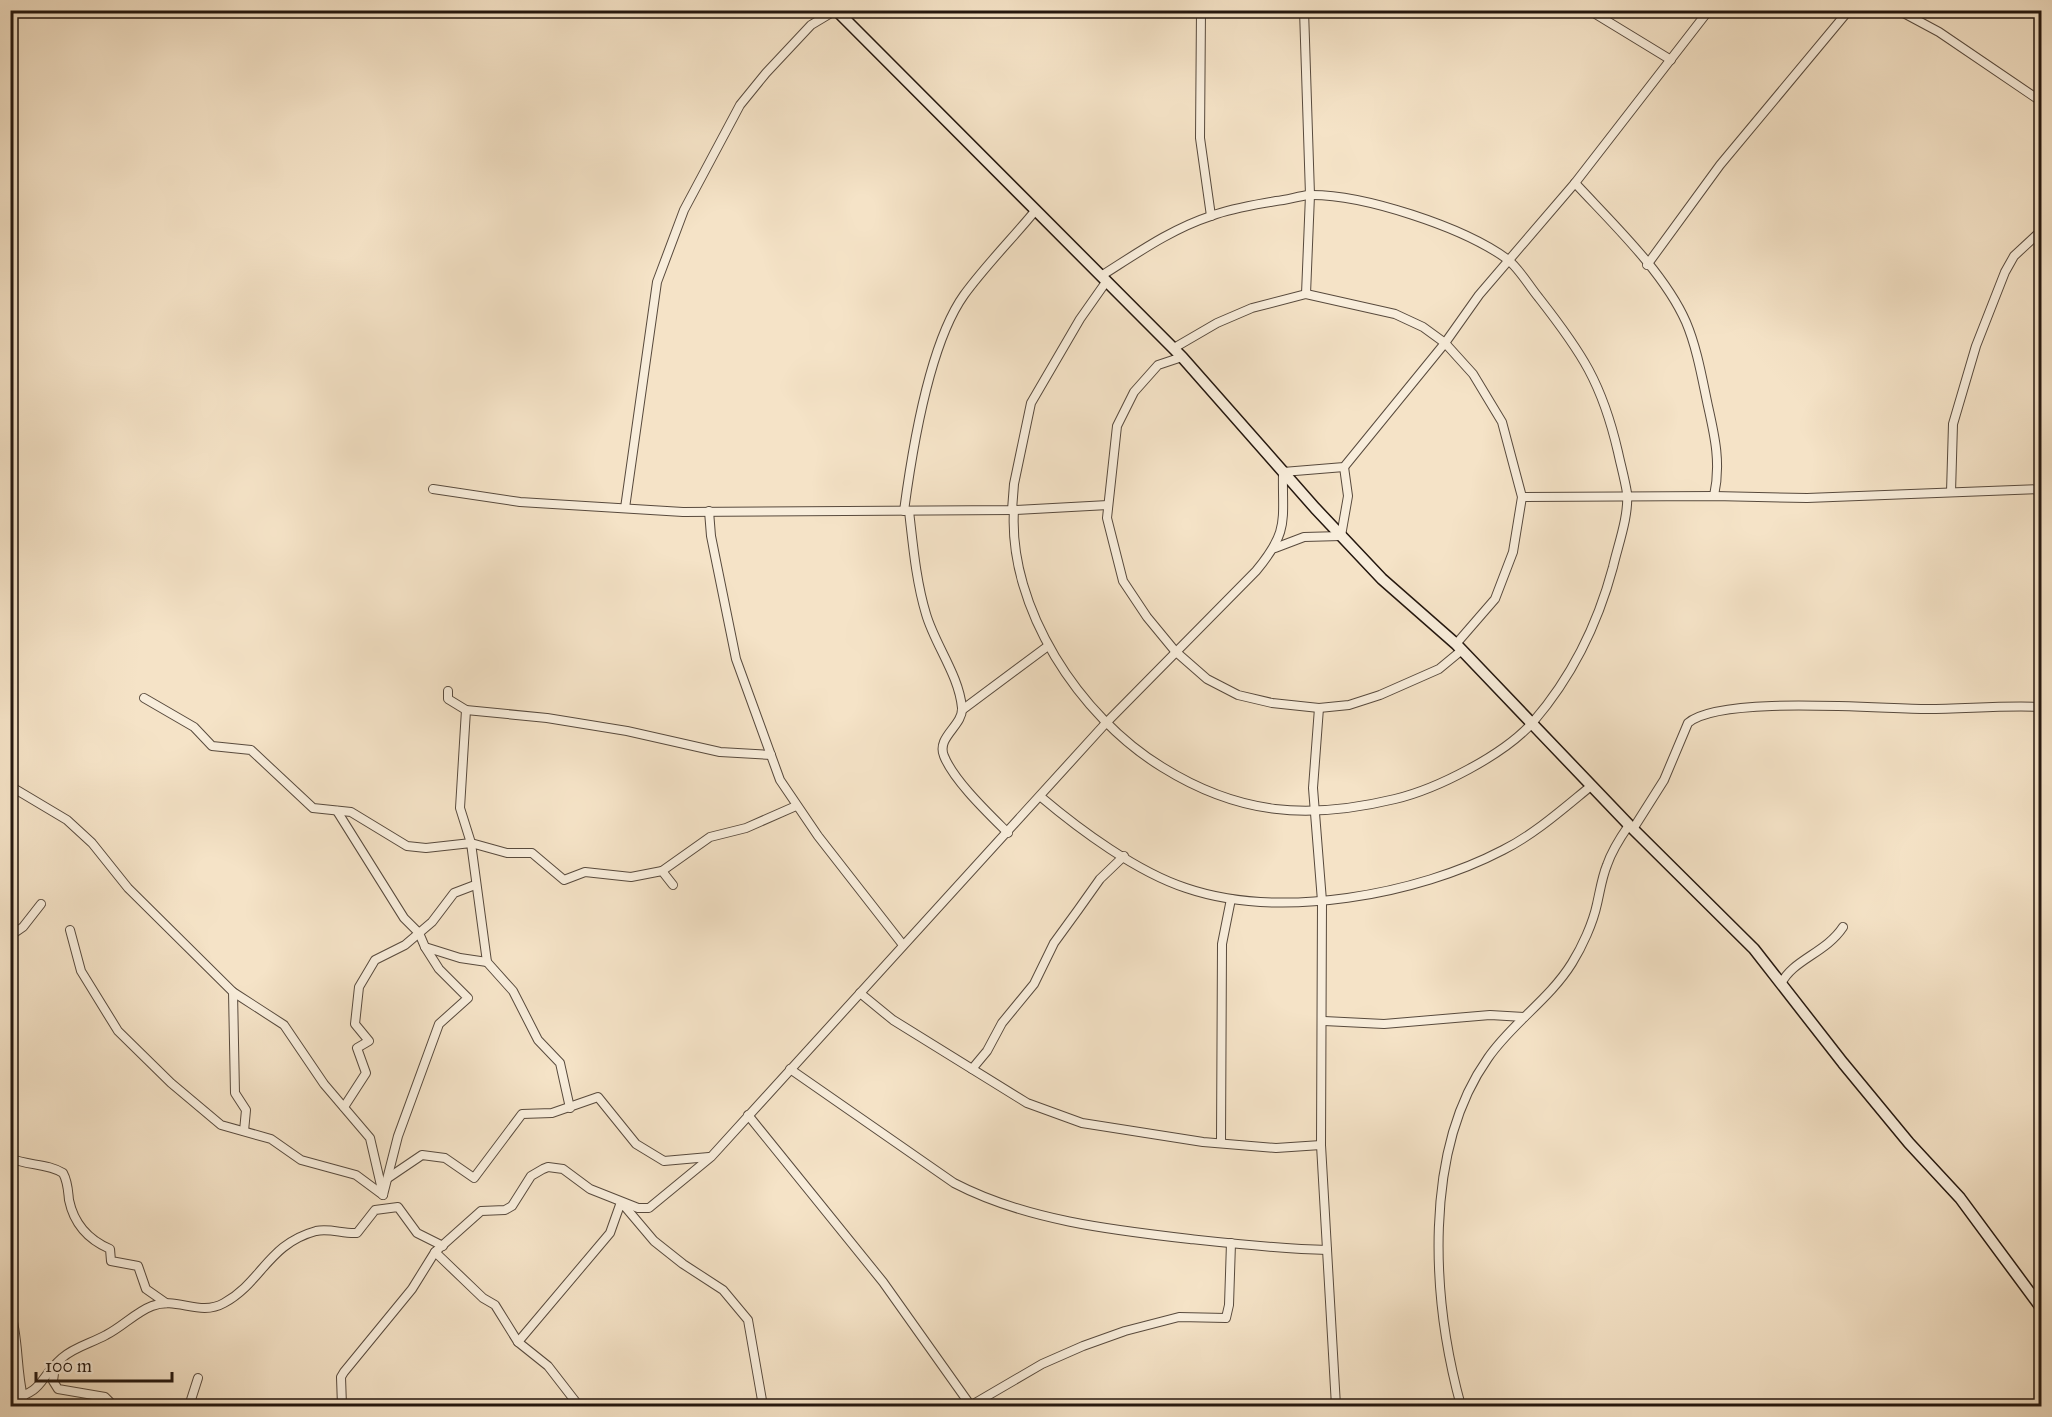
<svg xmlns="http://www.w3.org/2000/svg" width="2052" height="1417" font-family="'IM FELL Great Primer',serif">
  <rect width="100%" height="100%" fill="#f5e3c7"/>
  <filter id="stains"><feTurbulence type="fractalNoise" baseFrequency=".00333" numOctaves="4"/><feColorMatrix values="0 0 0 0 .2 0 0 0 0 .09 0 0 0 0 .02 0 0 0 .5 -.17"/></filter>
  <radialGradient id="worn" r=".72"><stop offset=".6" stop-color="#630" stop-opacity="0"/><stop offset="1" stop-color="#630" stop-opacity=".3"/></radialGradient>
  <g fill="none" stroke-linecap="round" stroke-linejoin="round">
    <g stroke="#584a3d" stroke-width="10">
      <g id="street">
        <polyline points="1201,10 1200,138 1211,216"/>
        <polyline points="1304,10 1310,195 1306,294"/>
        <polyline points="1589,10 1671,60"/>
        <polyline points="1898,10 1939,32 2042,102"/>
        <path d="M 1575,183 C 1612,223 1664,272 1686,322 C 1697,348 1702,378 1708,406 C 1715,437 1721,464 1714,496"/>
        <polyline points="1647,265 1720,165 1849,10"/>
        <polyline points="1174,348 1217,323 1252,308 1306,294 1395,314 1423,327 1445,343 1473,374 1502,422 1522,497 1513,552 1495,599 1456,644"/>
        <polyline points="1182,357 1158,365 1134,392 1117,426 1107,518 1123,581 1147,617 1175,651 1207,679 1238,695 1272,703 1319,708 1349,705 1380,695 1439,669 1462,650"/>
        <polyline points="433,489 520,502 683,512 1014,510 1108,505"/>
        <polyline points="1951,492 1953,424 1976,346 2005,272 2014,256 2042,230"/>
        <polyline points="1522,497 1714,496 1807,498 2042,489"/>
        <polyline points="625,508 657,282 684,210 740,105 766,73 811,25 836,10"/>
        <polyline points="1012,510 1014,484 1031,403 1080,319 1106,282"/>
        <path d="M 1014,510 C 1008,608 1080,717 1162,767 C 1239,815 1308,820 1395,799 C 1437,789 1504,755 1533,722 C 1571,678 1598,623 1613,567 C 1618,545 1629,516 1627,493 C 1625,480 1621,466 1618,452 C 1602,383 1582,353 1539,298 C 1529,286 1519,268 1507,259 C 1463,227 1363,194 1309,195 C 1299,196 1287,200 1276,201 C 1254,205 1232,208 1211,216 C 1171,229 1136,254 1101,276"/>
        <polyline points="709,511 711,536 736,659 780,780 818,836 903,945"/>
        <path d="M 904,511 C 912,451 929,344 964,295 C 985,266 1012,239 1035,211"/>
        <path d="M 909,511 C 913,545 916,581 926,614 C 935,645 959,675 962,708 C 963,726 936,737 944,756 C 954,781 989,814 1008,833"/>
        <polyline points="1275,548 1304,537 1341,536 1348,496 1344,467"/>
        <polyline points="448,691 448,699 466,710 460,808 471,843 507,853 532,853 564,880 585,872 631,877 662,871 673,885"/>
        <polyline points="144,698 194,727 212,746 251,750 313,808 351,812 407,846 426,848 471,843 487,962 513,991 538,1040 560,1063 570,1108"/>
        <polyline points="1319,708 1313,788 1322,901 1321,1145 1336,1406"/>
        <polyline points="466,710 547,718 627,731 720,752 771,755"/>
        <polyline points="962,710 1048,646"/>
        <polyline points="10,786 67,820 92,843 128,888 233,992 235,1093 246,1110 244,1131"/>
        <path d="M 1041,797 C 1080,830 1137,872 1186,888 C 1280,920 1417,895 1503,850 C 1535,834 1564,808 1591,786"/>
        <polyline points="337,811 404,918 419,933 425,947 460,958 487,962"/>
        <path d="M 1633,829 L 1664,780 L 1688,723 C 1720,695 1880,709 1927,709 C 1965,709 2004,705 2042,707"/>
        <polyline points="662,871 710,837 746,828 796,806"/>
        <polyline points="70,930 81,971 118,1031 171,1083 221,1125 271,1139 301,1160 356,1175 383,1195"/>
        <polyline points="10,936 23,927 41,904"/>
        <path d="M 1781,984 C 1792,960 1826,953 1843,927"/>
        <polyline points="233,992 284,1025 324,1084 370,1138 383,1194"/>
        <polyline points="860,993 893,1020 1027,1103 1082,1123 1203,1142 1276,1148 1321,1145"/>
        <polyline points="1324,1021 1384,1024 1490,1015 1524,1017"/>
        <path d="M 790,1069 L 954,1183 C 1025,1220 1111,1230 1190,1239 C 1236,1244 1281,1249 1327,1250"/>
        <polyline points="972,1069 987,1051 1002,1023 1034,984 1054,943 1078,910 1100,879 1124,856"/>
        <polyline points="344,1107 366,1073 357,1048 369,1041 355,1024 359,987 375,960 405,945 432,922 454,893 475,885"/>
        <polyline points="748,1115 883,1282 971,1406"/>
        <polyline points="1221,1142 1222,944 1231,899"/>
        <path d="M 10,1158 C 28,1166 47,1163 63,1173 C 68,1182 68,1191 69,1200 C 74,1224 89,1240 110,1249 L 111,1261 L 138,1266 L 146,1289 L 166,1303"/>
        <polyline points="388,1178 422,1155 445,1158 474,1178 522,1114 552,1113 598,1097 636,1144 664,1161 709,1157"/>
        <polyline points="383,1195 398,1136 439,1024 468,998 439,969 425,947"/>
        <polyline points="435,1252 483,1298 495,1305 518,1342 548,1366 579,1406"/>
        <path d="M 10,1310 C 19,1338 16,1368 23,1397"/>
        <polyline points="518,1342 610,1233 621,1202 654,1241 683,1264 723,1290 748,1320 763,1406"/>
        <polyline points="55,1366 53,1381 58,1389 105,1397 114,1406"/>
        <path d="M 10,1400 C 46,1390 37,1380 62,1358 C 74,1347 92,1343 106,1335 C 122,1327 136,1312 152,1306 C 177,1296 199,1317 224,1303 C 262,1282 268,1244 316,1231 C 330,1228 343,1234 357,1233 L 375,1210 L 398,1207 L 417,1233 L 443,1246"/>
        <polyline points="189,1406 198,1378"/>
        <path d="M 342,1406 L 341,1377 L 344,1372 L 412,1289 L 435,1252 L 481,1211 L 505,1210 L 512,1206 L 531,1176 L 543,1169 L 548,1167 L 563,1169 L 590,1189 L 638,1208 L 649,1208 L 711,1157 L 1105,724 L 1256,571 C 1290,530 1282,521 1283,472 L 1344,467 L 1445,343 L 1479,295 L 1575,183 L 1709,10"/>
        <polyline points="970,1406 1042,1364 1083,1346 1125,1331 1179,1317 1226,1318 1229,1305 1231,1243"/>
        <path d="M 1461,1406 C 1432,1301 1422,1151 1488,1058 C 1512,1023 1549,1000 1572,963 C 1582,947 1593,923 1597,904 C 1600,891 1602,877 1607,865 C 1612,850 1620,838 1629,825"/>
      </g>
    </g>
    <g stroke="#24170f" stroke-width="13">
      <polyline id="secondary" points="836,10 1182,357 1315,508 1382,579 1456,644 1629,825 1754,949 1843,1063 1909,1143 1960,1198 2042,1309"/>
    </g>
    <use href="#street" stroke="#f8eddb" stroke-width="8"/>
    <use href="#secondary" stroke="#f8eddb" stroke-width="10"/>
  </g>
  <rect width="2052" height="1417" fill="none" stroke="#f5e3c7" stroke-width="36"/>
  <rect x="12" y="12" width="2028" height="1393" fill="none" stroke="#24170f" stroke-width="3"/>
  <rect x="18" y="18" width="2016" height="1381" fill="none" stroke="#24170f" stroke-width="1.5"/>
  <path d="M36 1372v9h136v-9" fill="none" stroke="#24170f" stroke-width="3"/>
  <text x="45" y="1372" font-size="18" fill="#24170f" stroke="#f8eddb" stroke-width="4.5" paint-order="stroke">100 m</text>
  <rect width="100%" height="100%" filter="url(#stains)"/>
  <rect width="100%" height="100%" fill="url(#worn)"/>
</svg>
